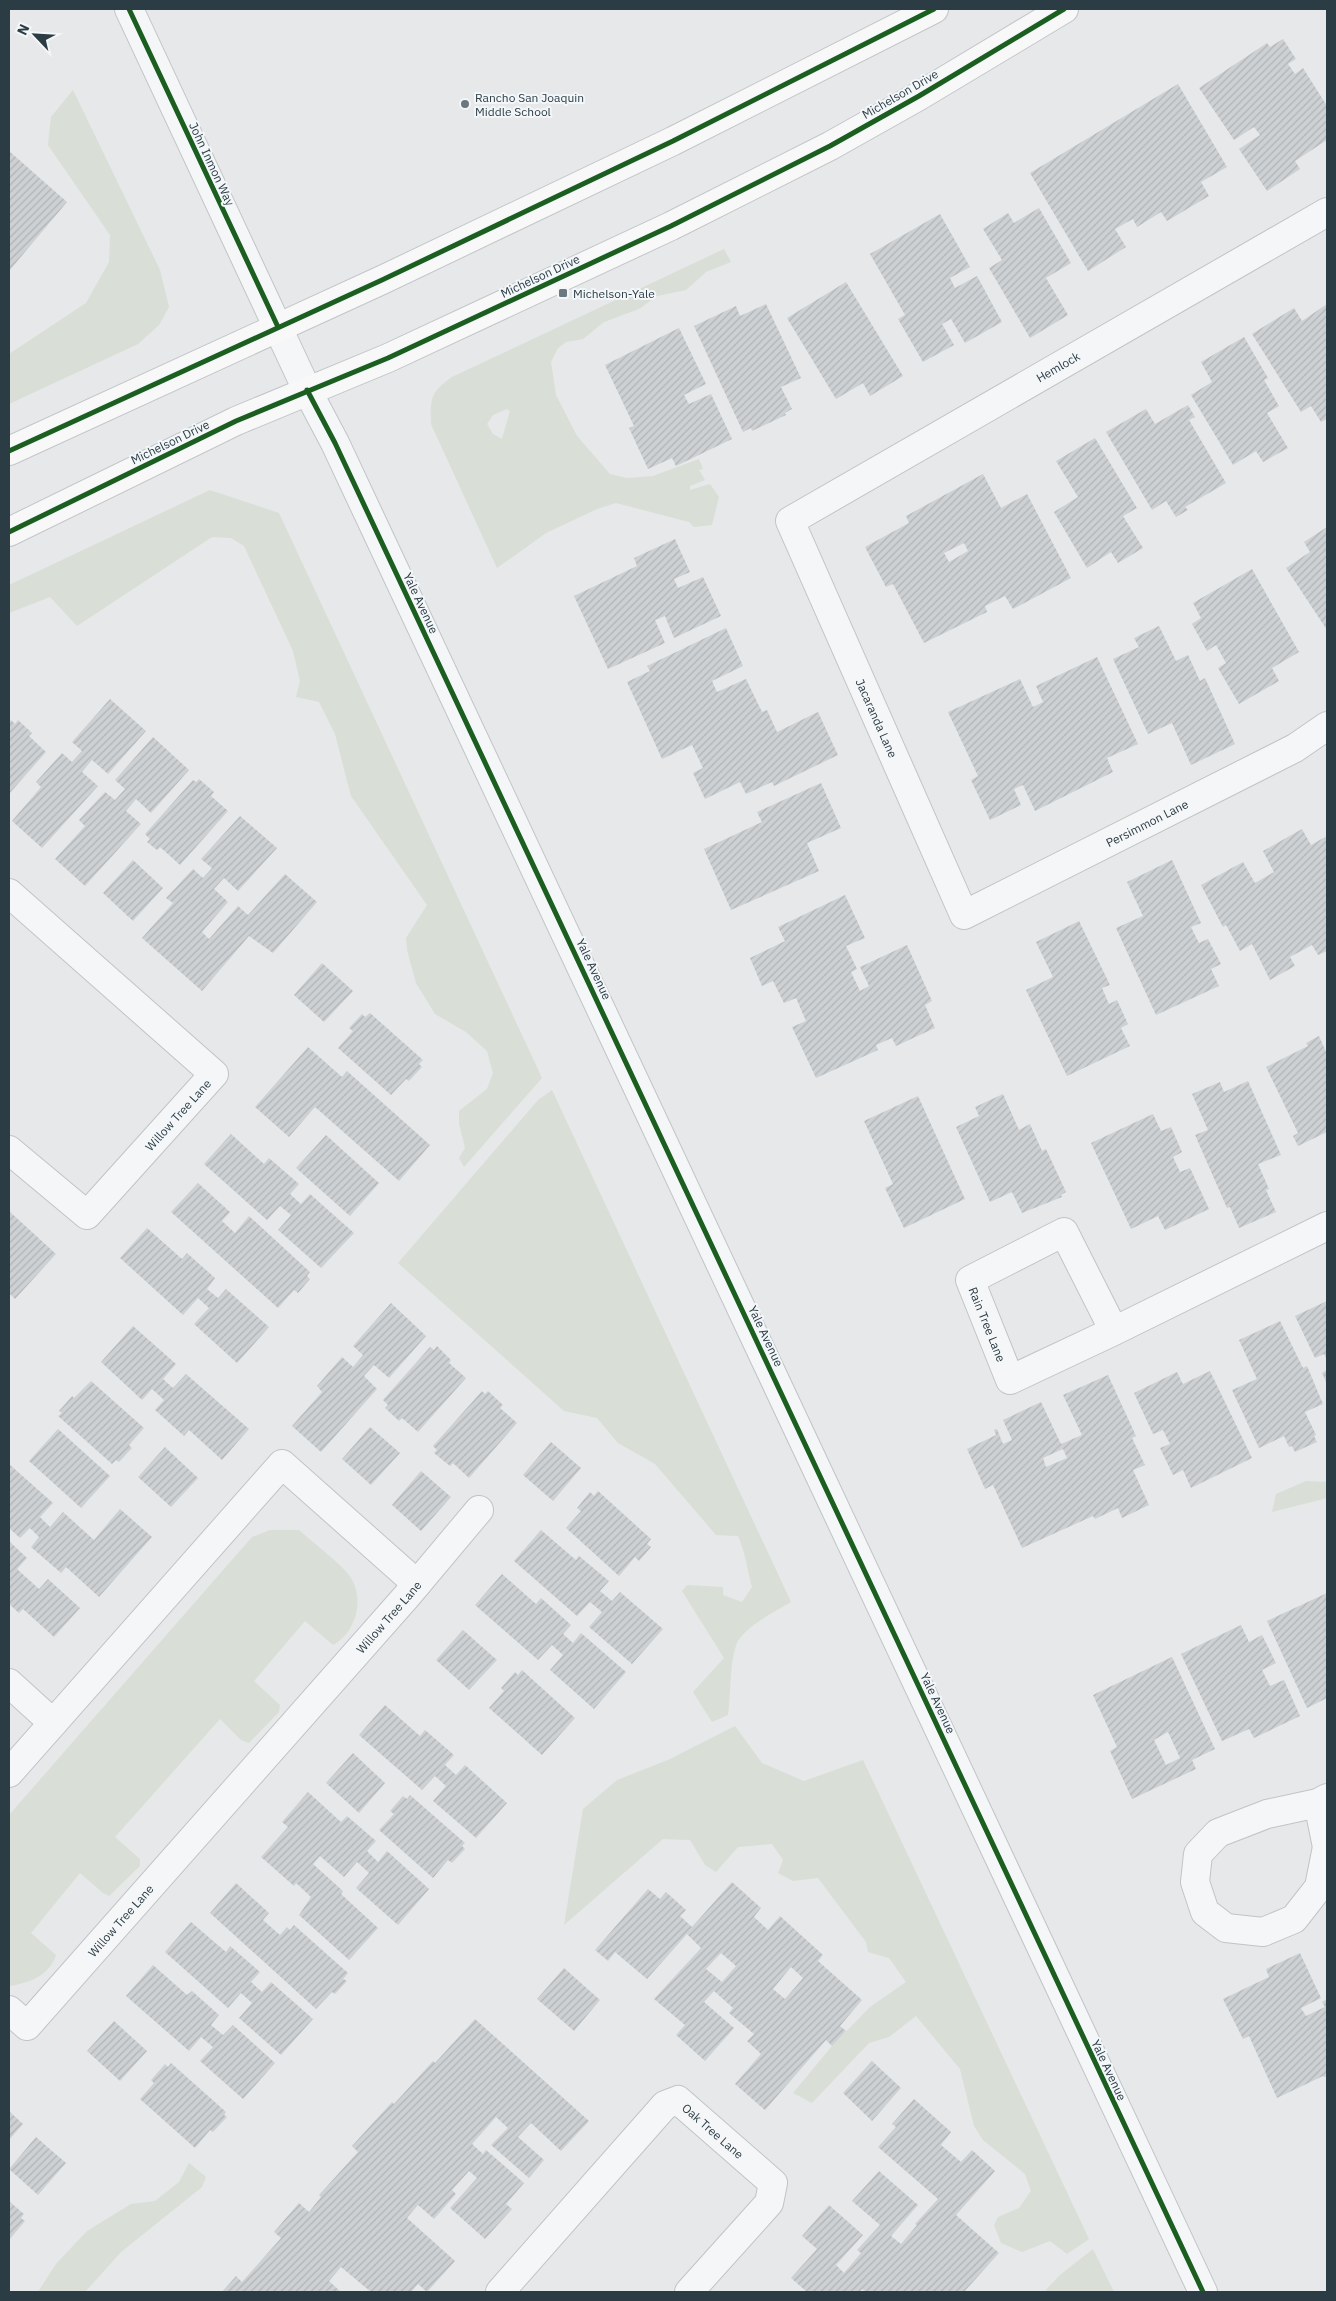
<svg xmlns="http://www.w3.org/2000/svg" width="1336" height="2301" font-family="'IBM Plex Sans',sans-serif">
  <defs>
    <pattern id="building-hatch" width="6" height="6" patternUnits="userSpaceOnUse" patternTransform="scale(1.25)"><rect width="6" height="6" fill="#ced1d3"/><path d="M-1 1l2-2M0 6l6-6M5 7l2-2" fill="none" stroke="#b1b4b6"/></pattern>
  </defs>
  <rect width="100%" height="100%" fill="#e6e8ea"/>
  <g fill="#d9ded6" fill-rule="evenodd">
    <polygon points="73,90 160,270 169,307 159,325 138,344 9,404 9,354 86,303 109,262 110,235 48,145 51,117"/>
    <path d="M 724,249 L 731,262 L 706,272 L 686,290 L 657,296 L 639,309 L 604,322 L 583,339 L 566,342 L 558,348 L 551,362 L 556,395 L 577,436 L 610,474 L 627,478 L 653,476 L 699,459 L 703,469 L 699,470 L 705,480 L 690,486 L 690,490 L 710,484 L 719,497 L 712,525 L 694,527 L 689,522 L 616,503 L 597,509 L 546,533 L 497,568 L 431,424 C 430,398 431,392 452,377 ZM 507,409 L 510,411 L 502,439 L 493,434 L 487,424 L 493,415 Z"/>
    <polygon points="210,490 279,513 542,1078 464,1167 459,1158 465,1148 459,1124 459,1111 487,1089 493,1073 487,1051 466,1032 435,1014 416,983 407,950 406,938 427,905 351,796 335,734 319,702 296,697 300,681 293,651 244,546 231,538 212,537 77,626 50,597 9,613 9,585"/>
    <path d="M 552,1090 L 791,1602 C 774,1612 753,1622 740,1638 C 729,1651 731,1697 728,1715 L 712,1722 L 693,1692 L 724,1658 L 682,1591 L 687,1585 L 723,1587 L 723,1595 L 742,1602 L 752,1587 C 747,1569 746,1554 738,1536 L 716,1535 L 655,1464 L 618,1443 L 597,1418 L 564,1411 L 398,1263 L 538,1100 Z"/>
    <polygon points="1306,1481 1327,1482 1327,1498 1272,1512 1276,1494"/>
    <path d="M 270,1530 L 299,1530 C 310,1540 345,1567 351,1578 C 365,1601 355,1633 333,1645 L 305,1621 L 254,1681 L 280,1705 L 279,1712 L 249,1743 L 241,1740 L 220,1719 L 115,1837 L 140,1859 L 140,1866 L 109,1896 L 103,1893 L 80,1873 L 31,1933 L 56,1955 C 49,1976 29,1983 9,1986 L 9,1815 L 252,1537 Z"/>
    <polygon points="735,1726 762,1763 804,1781 863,1760 1089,2239 1067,2254 1050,2241 1022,2252 1001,2243 994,2225 998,2217 1019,2208 1031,2191 1025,2174 983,2140 974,2126 960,2069 916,2016 889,2037 869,2043 812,2103 793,2093 832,2046 870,2007 906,1982 889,1958 868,1952 866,1942 818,1878 793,1881 778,1873 783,1860 772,1844 738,1847 716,1872 705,1865 690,1840 663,1839 564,1925 583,1809 617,1780 668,1760"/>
    <polygon points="189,2163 206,2177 202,2187 121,2252 85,2292 38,2292 56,2264 87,2231 131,2204 155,2201 179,2182"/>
    <polygon points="1093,2249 1114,2292 1044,2292 1060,2275"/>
  </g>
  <g fill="url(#building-hatch)" fill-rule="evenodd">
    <polygon points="1283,39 1296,59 1288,64 1295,74 1303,68 1327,106 1327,140 1295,161 1300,169 1267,191 1239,149 1260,135 1254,127 1234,140 1199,88 1267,43 1270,47"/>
    <polygon points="1178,84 1227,167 1201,182 1209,196 1167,221 1161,212 1137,227 1133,219 1115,229 1126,247 1088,271 1030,173"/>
    <polygon points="9,151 67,202 9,271"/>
    <polygon points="1039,208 1071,263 1046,278 1068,315 1030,338 989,268 1002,260 983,229 1008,213 1014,223"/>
    <polygon points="940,214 970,267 950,278 955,288 977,276 1002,322 965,343 951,319 942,324 954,345 923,362 898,319 905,315 870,254"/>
    <polygon points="846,282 903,376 870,396 863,383 836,399 787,318"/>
    <polygon points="766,304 801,378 781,387 792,409 785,413 786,415 752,431 751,428 743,432 694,326 736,306 740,316"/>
    <polygon points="1327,304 1327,419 1321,422 1311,406 1301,412 1252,334 1294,308 1302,321"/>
    <polygon points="679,328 706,384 684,395 689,404 711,394 732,439 676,466 672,458 648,469 629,428 634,426 605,365"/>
    <polygon points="1244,337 1268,378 1264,380 1279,406 1267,413 1288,448 1263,462 1256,451 1233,465 1191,395 1212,382 1201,362"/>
    <polygon points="1188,405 1195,417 1189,420 1226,483 1185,507 1188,510 1176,517 1166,501 1152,510 1106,432 1146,409 1155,424"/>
    <polygon points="1095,438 1137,508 1123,516 1143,548 1118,563 1111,552 1087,568 1054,512 1078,497 1056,461"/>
    <path d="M 983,474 L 1001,508 L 1027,494 L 1071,578 L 1013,609 L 1005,596 L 985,606 L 987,612 L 924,643 L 893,584 L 886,587 L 865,547 L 909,523 L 906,516 ZM 964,543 L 968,551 L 949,562 L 944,553 Z"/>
    <polygon points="1327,527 1327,630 1286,568 1310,552 1304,542"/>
    <polygon points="675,539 690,572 674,579 678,588 703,577 721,616 674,638 665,616 655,620 665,643 608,669 574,596 637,566 634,558"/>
    <polygon points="1252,569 1299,652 1272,668 1279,681 1239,704 1218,668 1226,663 1216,645 1207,651 1192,624 1201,618 1193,603"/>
    <polygon points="1159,626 1176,661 1188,655 1200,681 1205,678 1235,744 1191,765 1172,723 1148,734 1113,659 1139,647 1134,638"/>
    <polygon points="726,628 743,666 712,681 717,692 746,679 762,712 767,710 777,732 818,712 838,755 774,786 772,782 746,794 740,782 705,799 693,773 703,768 692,745 662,759 627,682 650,671 647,666"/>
    <polygon points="1097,657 1138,744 1107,758 1113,772 1035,811 1023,785 1014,789 1021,805 990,820 971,780 978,776 948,712 1020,679 1033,707 1043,702 1036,686"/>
    <polygon points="110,699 146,731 108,774 92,760 82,772 98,786 42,848 12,821 41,787 36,782 62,753 72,762 82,751 72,742"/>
    <polygon points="11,720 15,724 18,720 32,733 29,736 46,752 9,794 9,723"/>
    <polygon points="153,737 189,770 151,813 136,799 126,811 141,824 85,886 55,859 85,826 79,820 105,792 115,800 125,789 115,780"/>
    <polygon points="199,779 214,792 211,796 228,811 180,865 160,847 157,850 147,842 150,839 145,834 193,780 196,782"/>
    <polygon points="821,783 841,828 807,843 819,871 731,910 704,849 762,822 757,812"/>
    <polygon points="240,816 277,848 238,891 224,878 214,889 228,902 202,932 209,939 238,906 248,915 285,874 317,902 273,953 249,936 202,991 142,938 173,903 166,898 193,869 203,878 212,868 201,859"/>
    <polygon points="1302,829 1311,845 1327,836 1327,951 1318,955 1312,945 1290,957 1295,966 1270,980 1252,944 1240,951 1226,925 1223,927 1201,885 1243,862 1255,883 1274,872 1263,851"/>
    <polygon points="133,860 163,888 133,921 103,893"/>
    <polygon points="1172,860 1201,923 1191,927 1199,943 1208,939 1221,964 1211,969 1219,986 1156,1015 1116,928 1143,916 1127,882"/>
    <polygon points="845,895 865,938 846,946 857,969 851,972 860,991 869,986 860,967 907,945 932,1001 925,1005 935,1028 896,1046 892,1038 876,1045 878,1050 816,1078 792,1027 806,1021 796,998 784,1003 773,981 762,986 750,958 785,941 778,927"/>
    <polygon points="1079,921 1110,985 1102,988 1109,1004 1117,1000 1128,1024 1121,1028 1130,1046 1067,1076 1026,990 1053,977 1036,942"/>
    <polygon points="322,963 353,991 324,1022 294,995"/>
    <polygon points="370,1013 423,1060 419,1064 422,1067 409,1081 406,1079 391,1095 338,1048 353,1031 349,1028 362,1014 365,1017"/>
    <polygon points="1319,1036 1327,1054 1327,1132 1298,1146 1293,1136 1298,1133 1266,1067 1308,1046 1306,1043"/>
    <polygon points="308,1047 342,1077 347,1071 430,1145 399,1181 315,1107 289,1137 255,1107"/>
    <polygon points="1248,1081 1281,1155 1258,1164 1269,1189 1266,1190 1276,1212 1239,1228 1230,1207 1227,1208 1195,1135 1208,1130 1192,1094 1220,1082 1224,1092"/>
    <polygon points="1003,1094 1019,1130 1030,1124 1042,1151 1046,1149 1066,1192 1061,1195 1062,1197 1022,1213 1012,1192 990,1202 956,1127 979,1116 975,1107"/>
    <polygon points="918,1096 965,1199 904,1228 885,1188 893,1184 864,1121"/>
    <polygon points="1153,1114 1161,1131 1171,1127 1182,1152 1173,1157 1180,1172 1190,1168 1209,1209 1165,1230 1158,1216 1131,1229 1091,1143"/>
    <polygon points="231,1134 264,1164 269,1158 299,1184 290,1194 301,1204 310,1194 354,1233 321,1268 278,1230 291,1215 280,1206 267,1220 204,1164"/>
    <polygon points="326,1135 379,1183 350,1216 296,1168"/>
    <polygon points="198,1183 230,1212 222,1221 235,1233 249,1216 310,1272 307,1276 310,1279 298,1293 294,1290 278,1308 171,1212"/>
    <polygon points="9,1211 56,1254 15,1299 9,1293"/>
    <polygon points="147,1228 182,1259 187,1253 215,1278 207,1289 218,1298 226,1289 269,1327 237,1363 194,1324 209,1308 198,1298 183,1315 120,1258"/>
    <polygon points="1327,1301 1327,1360 1324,1354 1315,1358 1295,1316"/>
    <polygon points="391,1303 426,1336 389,1378 374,1365 364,1376 377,1389 321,1452 292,1426 322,1392 317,1386 342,1357 353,1367 363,1355 353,1346"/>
    <polygon points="1280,1321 1303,1368 1307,1366 1323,1404 1305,1412 1316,1435 1314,1436 1317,1442 1295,1452 1292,1446 1289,1447 1284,1436 1259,1448 1232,1390 1257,1379 1239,1340"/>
    <polygon points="133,1326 176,1364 163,1379 173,1388 186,1374 249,1429 222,1460 189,1430 184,1436 155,1410 164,1400 152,1389 142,1400 101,1362"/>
    <polygon points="437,1346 451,1360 449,1363 466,1378 418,1432 402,1418 399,1421 385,1408 388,1405 383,1400 430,1347 434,1350"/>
    <polygon points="1327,1370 1327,1384 1322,1373"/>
    <polygon points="1210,1371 1252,1458 1191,1488 1183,1470 1173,1475 1160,1448 1170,1444 1163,1430 1153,1434 1134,1393 1177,1372 1183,1384"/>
    <path d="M 1108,1375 L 1136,1436 L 1132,1438 L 1145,1465 L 1133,1470 L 1149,1505 L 1122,1518 L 1118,1508 L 1095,1519 L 1093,1516 L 1022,1548 L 993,1485 L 985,1489 L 967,1449 L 996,1435 L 994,1430 L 997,1429 L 1003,1444 L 1012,1440 L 1003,1420 L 1041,1402 L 1061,1444 L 1082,1435 L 1063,1395 ZM 1063,1449 L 1067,1458 L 1046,1467 L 1043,1458 Z"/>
    <polygon points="91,1381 144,1428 129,1445 132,1448 119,1462 116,1460 112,1464 58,1416 62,1413 59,1411 72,1396 74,1398"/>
    <polygon points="482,1391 485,1394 488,1391 503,1405 500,1408 517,1423 469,1478 453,1463 450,1466 434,1453 437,1450 433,1446"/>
    <polygon points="370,1427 400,1453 371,1485 342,1459"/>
    <polygon points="58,1429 110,1476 81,1508 29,1461"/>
    <polygon points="551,1442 581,1468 553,1501 523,1475"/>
    <polygon points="165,1447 198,1478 171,1507 138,1477"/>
    <polygon points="9,1464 53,1503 40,1517 50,1527 63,1512 94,1540 120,1509 152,1537 99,1597 66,1567 61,1573 31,1547 39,1537 30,1528 20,1538 9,1528"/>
    <polygon points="421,1471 451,1497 421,1531 392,1505"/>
    <polygon points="598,1491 651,1539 647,1544 651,1547 639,1561 635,1557 619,1576 566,1528 581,1511 577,1508 590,1492 594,1496"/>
    <polygon points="541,1530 576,1560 579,1556 609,1581 600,1591 612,1601 620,1592 663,1629 632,1664 589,1627 602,1612 590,1602 577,1616 514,1561"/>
    <polygon points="9,1541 27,1558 17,1569 39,1589 48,1579 80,1608 54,1637 23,1609 19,1613 9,1604"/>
    <polygon points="502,1574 536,1604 541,1598 571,1625 563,1634 573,1643 581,1633 626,1672 594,1709 550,1670 563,1655 552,1645 538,1660 475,1605"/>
    <polygon points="1327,1593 1327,1698 1307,1708 1267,1621"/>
    <polygon points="1241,1625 1249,1642 1262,1635 1276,1663 1262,1670 1270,1686 1284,1680 1300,1716 1254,1738 1249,1729 1222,1741 1181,1654"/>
    <polygon points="463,1630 497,1660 469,1690 436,1660"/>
    <path d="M 1172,1657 L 1215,1749 L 1192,1760 L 1196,1769 L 1132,1799 L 1110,1751 L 1117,1747 L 1093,1695 ZM 1168,1732 L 1180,1758 L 1166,1765 L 1154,1740 Z"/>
    <polygon points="522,1670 575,1718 542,1755 489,1708 504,1691 501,1688 515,1672 518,1675"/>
    <polygon points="385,1705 420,1736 425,1730 454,1755 445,1765 456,1775 465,1765 507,1803 476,1838 433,1801 446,1786 435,1776 422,1790 359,1735"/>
    <polygon points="353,1753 385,1783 359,1813 326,1783"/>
    <polygon points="308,1792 341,1822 347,1816 376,1841 367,1851 378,1862 387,1851 429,1889 398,1925 356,1888 369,1873 357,1862 344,1877 320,1856 313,1864 343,1891 341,1894 378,1928 349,1960 299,1915 311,1897 296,1883 294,1886 261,1857 288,1827 282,1822"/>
    <polygon points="410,1795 465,1843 462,1846 465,1849 452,1863 448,1860 433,1878 379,1830 394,1814 390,1811 403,1796 407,1799"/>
    <path d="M 732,1882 L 761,1908 L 754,1917 L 768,1930 L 780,1916 L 823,1955 L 818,1961 L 862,2000 L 840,2026 L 846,2031 L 832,2046 L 826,2040 L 765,2110 L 735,2084 L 761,2054 L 747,2041 L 754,2034 L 729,2013 L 733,2008 L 714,1991 L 704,2002 L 734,2028 L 705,2061 L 676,2035 L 685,2025 L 654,1999 L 701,1948 L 687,1934 L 647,1979 L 615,1952 L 608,1961 L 595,1950 L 648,1889 L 660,1899 L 666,1892 L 686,1910 L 680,1916 L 692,1927 ZM 721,1953 L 736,1966 L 722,1982 L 706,1969 ZM 791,1967 L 803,1978 L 785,1999 L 773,1989 Z"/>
    <polygon points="236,1883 269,1913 263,1920 280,1935 287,1927 290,1930 294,1925 348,1973 343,1979 347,1981 335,1994 332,1992 316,2009 210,1913"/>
    <polygon points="191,1922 226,1952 230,1946 260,1972 251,1982 262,1992 271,1982 313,2019 281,2055 239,2018 252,2003 241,1993 228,2008 165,1952"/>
    <polygon points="1300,1953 1321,1998 1301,2008 1306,2016 1325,2007 1322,2002 1327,1999 1327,2076 1324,2077 1323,2076 1277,2098 1249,2036 1243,2039 1223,1999 1269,1977 1266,1969"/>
    <polygon points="153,1965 187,1995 192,1991 219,2015 211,2025 223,2035 233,2025 275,2063 243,2099 200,2061 213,2047 201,2037 189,2051 126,1996"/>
    <polygon points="564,1968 600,2000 574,2031 537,1999"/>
    <polygon points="475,2019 589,2121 561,2151 531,2123 518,2137 544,2160 529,2178 491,2145 508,2128 496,2117 472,2144 483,2154 486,2150 524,2183 506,2204 512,2209 485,2239 450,2208 477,2178 469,2171 452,2190 456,2194 434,2219 418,2205 407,2218 455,2261 427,2292 418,2284 411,2292 371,2292 341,2267 329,2281 341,2292 222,2292 236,2276 242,2282 281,2238 274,2232 299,2203 309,2212 321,2197 319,2195 358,2152 352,2146 392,2102 394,2104 433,2061 435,2063"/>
    <polygon points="114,2021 147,2051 120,2081 87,2051"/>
    <polygon points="872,2061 901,2088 872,2121 843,2093"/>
    <polygon points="171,2063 226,2112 224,2115 227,2117 213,2132 210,2130 195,2148 140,2099 154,2083 151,2080 165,2064 168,2067"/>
    <polygon points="914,2099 951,2132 941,2145 961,2162 972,2150 995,2171 956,2215 999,2253 964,2292 866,2292 862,2289 860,2292 807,2292 791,2278 817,2249 802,2236 829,2205 863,2235 836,2265 844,2273 861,2253 857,2250 880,2225 852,2201 879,2171 918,2205 891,2236 901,2244 917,2225 915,2224 938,2199 878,2147 896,2127 892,2124"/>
    <polygon points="9,2111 23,2124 9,2140"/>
    <polygon points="36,2137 66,2163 38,2195 9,2169"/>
    <polygon points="10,2202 24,2214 21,2218 25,2221 9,2240"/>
  </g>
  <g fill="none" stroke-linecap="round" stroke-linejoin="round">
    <g stroke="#c1c4c6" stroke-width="30">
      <g id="minor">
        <polyline points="129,9 307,390 335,443 1203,2292"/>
        <path id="s1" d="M 1327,212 L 790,521 L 964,915 L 1295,748 L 1327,726"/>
        <polyline points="9,893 214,1074 87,1215 9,1150"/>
        <path id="s2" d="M 1114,1331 L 1064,1232 L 970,1280 L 1010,1380 L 1114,1331 L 1327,1226"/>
        <polyline points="9,1683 53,1723"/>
        <polyline points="9,1773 282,1464 417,1584"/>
        <polyline points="1327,1798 1318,1803 1267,1814 1218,1833 1198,1854 1195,1882 1205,1912 1226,1928 1263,1932 1294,1919 1319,1887 1327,1847"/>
        <polyline points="1318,1803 1327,1847"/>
        <path id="s3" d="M 9,2010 L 27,2026 L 406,1597 L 479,1510"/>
        <path id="s4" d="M 500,2292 L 665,2105 L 678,2100 L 773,2183 L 769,2203 L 689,2292"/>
      </g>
    </g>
    <g stroke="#c2c6c8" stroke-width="30">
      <g id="major">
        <polyline points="9,451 382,280 673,141 934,9"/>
        <polyline points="9,532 236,421 388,358 671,226 830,146 919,96 1064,9"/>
      </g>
    </g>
    <use href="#minor" stroke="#f5f6f7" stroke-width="28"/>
    <use href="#major" stroke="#f8f8f8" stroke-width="28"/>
    <g stroke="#f4f7f9" stroke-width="8">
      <g id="cycleway">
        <polyline points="129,9 278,327"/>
        <polyline points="307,390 335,443 1203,2292"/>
        <polyline points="9,451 382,280 673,141 934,9"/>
        <polyline points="9,532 236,421 388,358 671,226 830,146 919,96 1064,9"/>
      </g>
    </g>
    <use href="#cycleway" stroke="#1b5e20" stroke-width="5"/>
  </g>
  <g fill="#6c787f" stroke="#f4f7f9" stroke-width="2">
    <circle cx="465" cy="104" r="5"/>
    <rect x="558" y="288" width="10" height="10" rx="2.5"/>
  </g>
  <g text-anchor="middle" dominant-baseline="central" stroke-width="4" stroke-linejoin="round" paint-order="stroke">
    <g font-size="12" fill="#2b3c45" stroke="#f4f7f9">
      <text transform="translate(900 94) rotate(-30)">Michelson Drive</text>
      <text transform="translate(212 164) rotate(65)">John Inmon Way</text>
      <text transform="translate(540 276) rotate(-25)">Michelson Drive</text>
      <text transform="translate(1058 367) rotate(-30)">Hemlock</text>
      <text transform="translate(170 442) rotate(-26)">Michelson Drive</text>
      <text transform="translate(421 603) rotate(65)">Yale Avenue</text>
      <text stroke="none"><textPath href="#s1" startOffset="835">Jacaranda Lane</textPath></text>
      <text stroke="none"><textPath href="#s1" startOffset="1255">Persimmon Lane</textPath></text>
      <text transform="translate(594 969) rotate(65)">Yale Avenue</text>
      <text transform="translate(178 1115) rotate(-48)">Willow Tree Lane</text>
      <text stroke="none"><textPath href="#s2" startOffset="264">Rain Tree Lane</textPath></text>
      <text transform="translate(766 1336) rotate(65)">Yale Avenue</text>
      <text stroke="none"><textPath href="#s3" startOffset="570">Willow Tree Lane</textPath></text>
      <text transform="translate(938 1703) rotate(65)">Yale Avenue</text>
      <text stroke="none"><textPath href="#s3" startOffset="165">Willow Tree Lane</textPath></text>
      <text transform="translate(1109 2070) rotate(65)">Yale Avenue</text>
      <text stroke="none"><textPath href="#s4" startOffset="310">Oak Tree Lane</textPath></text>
    </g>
    <g font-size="12" fill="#2b3c45" stroke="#f4f7f9" text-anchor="start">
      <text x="475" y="97">Rancho San Joaquin<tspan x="475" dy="14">Middle School</tspan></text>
      <text x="573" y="293">Michelson-Yale</text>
    </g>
  </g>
  <rect width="1336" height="2301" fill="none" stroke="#2b3c45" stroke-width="20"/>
  <g transform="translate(35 35) rotate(295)" stroke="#f4f7f9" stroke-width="4" paint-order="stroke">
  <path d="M0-4L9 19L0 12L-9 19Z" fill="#2b3c45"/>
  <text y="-8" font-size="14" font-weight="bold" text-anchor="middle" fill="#2b3c45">N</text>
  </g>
</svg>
